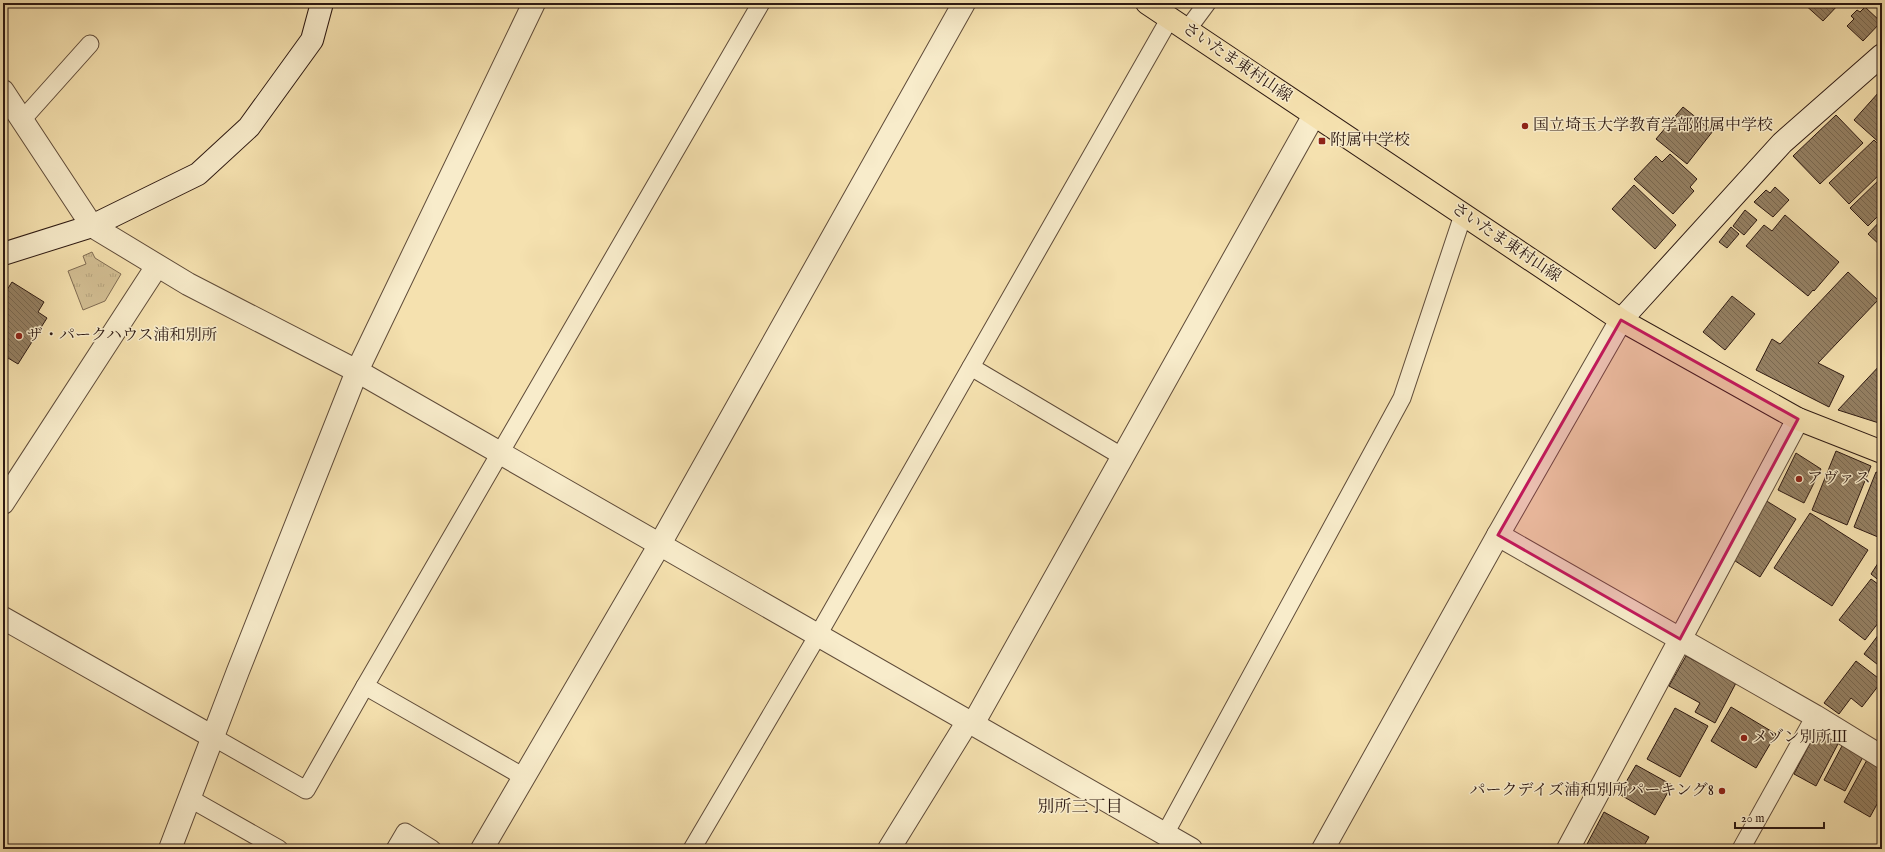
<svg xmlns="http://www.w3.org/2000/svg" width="1885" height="852" font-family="'IM FELL English','Noto Serif JP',serif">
  <defs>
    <pattern id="park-tufts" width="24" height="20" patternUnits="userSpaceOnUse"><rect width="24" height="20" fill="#d3bf94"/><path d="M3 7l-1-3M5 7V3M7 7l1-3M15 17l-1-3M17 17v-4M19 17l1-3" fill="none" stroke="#b5a47f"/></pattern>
    <pattern id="building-back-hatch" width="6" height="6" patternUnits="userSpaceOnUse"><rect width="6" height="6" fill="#958164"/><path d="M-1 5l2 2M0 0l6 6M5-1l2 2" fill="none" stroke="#7a6951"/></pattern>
  </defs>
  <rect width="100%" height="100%" fill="#f5e1af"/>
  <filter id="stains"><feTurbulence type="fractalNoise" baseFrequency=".005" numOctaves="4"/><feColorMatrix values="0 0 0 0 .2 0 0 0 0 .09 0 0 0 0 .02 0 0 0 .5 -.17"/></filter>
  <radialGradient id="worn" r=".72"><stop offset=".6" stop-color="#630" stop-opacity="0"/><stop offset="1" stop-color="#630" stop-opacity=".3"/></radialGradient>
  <polygon fill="url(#park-tufts)" stroke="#806c53" points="92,252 95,258 121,274 105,301 83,310 68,271 86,264 83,256"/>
  <g fill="url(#building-back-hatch)" stroke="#2d1912">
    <polygon points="1803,3 1840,3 1823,21"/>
    <polygon points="1865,7 1881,22 1863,41 1847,26 1854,19 1851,16 1857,10 1860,12"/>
    <polygon points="1879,92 1882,95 1882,145 1854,120"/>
    <polygon points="1683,107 1713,131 1687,164 1656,139"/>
    <polygon points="1836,115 1863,143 1820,184 1793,156"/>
    <polygon points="1874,140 1882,148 1882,172 1849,204 1829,183"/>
    <polygon points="1670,154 1697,179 1690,187 1694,191 1673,214 1634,179 1656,156 1662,162"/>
    <polygon points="1882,177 1882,212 1868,226 1850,208"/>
    <polygon points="1634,185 1676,225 1655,249 1612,209"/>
    <polygon points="1775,187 1789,200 1773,217 1754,202 1766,190 1770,193"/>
    <polygon points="1745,210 1757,220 1744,235 1733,226"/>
    <polygon points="1785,215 1839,262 1814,291 1813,290 1808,296 1746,246 1764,225 1772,231"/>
    <polygon points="1882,219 1882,247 1868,234"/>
    <polygon points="1731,227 1739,234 1727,248 1719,242"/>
    <polygon points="1848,272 1878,300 1818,363 1844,376 1829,407 1756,370 1772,339 1780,344"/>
    <polygon points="12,282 44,302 38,312 47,318 18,364 3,355 3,296"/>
    <polygon points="1732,296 1755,314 1725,350 1703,332"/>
    <polygon points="1882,363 1882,424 1838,410"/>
    <polygon points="1836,451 1871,466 1847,525 1812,510"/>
    <polygon points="1796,453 1821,469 1804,503 1778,490"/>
    <polygon points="1876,472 1882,474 1882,526 1878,537 1854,527"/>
    <polygon points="1765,500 1796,519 1760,577 1729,557"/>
    <polygon points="1810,513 1868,550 1832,606 1774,568"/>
    <polygon points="1882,557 1882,583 1871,574"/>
    <polygon points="1871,579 1882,587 1882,618 1865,640 1839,620"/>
    <polygon points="1882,630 1882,668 1864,654"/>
    <polygon points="1686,656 1736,683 1715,723 1695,712 1700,703 1669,686"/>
    <polygon points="1856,661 1882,681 1862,707 1851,698 1839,714 1824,703"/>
    <polygon points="1731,707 1776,734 1756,768 1711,741"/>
    <polygon points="1675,708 1708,726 1680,777 1647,759"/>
    <polygon points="1817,730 1839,742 1816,786 1794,774"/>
    <polygon points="1843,744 1864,755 1845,791 1824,780"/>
    <polygon points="1868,758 1882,766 1882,795 1870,817 1844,802"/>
    <polygon points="1636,765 1672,785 1655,815 1619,794"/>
    <polygon points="1604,812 1649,837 1642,849 1585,848"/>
  </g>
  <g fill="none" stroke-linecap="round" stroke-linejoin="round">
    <g stroke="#5f4b39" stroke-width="19">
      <g id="lane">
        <polyline points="1187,30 1207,3"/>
        <polyline points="22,120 90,44"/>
        <polyline points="971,367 1123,457"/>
        <polyline points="213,737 306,790 365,686"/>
        <polyline points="524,777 365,686 761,3"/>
        <polyline points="189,798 279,849"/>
        <polyline points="1165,834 1402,398 1463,215"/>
        <polyline points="395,849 405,832 432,849"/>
        <polyline points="692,849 818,635 1170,18"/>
        <polyline points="1741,849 1815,716"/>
      </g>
    </g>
    <g stroke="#5f4b39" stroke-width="24">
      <g id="street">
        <polyline points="3,91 92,226 188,284 357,371 1191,849"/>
        <polyline points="3,503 157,266"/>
        <polyline points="1498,535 1815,716 1882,757"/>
        <polyline points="3,618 213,737"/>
        <polyline points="973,724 1314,115"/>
        <polyline points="170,849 238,671 357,371 534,3"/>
        <polyline points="482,849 660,544 964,3"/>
        <polyline points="889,849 968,721"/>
        <polyline points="1323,849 1498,535 1621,320"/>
        <polyline points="1568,849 1798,419"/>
      </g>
    </g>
    <g stroke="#2d1912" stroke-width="24">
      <g id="secondary">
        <polyline points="3,254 92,226 198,174 249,127 312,40 322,3"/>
        <polyline points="1621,320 1782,143 1882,55"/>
      </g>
    </g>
    <g stroke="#2d1912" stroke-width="24">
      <polyline id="primary" points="1147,3 1621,320 1798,419 1882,452"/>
    </g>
    <use href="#lane" stroke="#f8eccb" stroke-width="17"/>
    <use href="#street" stroke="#f8eccb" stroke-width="22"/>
    <use href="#secondary" stroke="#f8eccb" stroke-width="22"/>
    <use href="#primary" stroke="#f5e1af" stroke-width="22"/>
  </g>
  <path fill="#c2185b" fill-opacity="0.2" stroke="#c2185b" stroke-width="3" stroke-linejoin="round" d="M 1621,320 L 1798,419 L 1680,639 L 1498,535 Z"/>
  <g fill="#8f2418" stroke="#f8eccb" stroke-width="1.5">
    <circle cx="1525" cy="126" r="4"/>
    <rect x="1318" y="137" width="8" height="8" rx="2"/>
    <circle cx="19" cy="336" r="4"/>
    <circle cx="1799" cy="479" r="4"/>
    <circle cx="1744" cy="738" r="4"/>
    <circle cx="1722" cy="791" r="4"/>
  </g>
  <g text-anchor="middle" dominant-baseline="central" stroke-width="3" stroke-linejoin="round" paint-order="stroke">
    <g font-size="16" fill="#2d1912" stroke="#f8eccb">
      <text transform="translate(1237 63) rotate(34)">さいたま東村山線</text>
      <text transform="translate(1506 243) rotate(34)">さいたま東村山線</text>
    </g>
    <g font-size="16" fill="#2d1912" stroke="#f8eccb" text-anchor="start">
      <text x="1533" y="126">国立埼玉大学教育学部附属中学校</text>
      <text x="1330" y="141">附属中学校</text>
      <text x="27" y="336">ザ・パークハウス浦和別所</text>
      <text x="1807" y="479">アヴァス</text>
      <text x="1752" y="738">メゾン別所Ⅲ</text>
      <text x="1714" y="791" text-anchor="end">パークデイズ浦和別所パーキング8</text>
    </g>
    <g font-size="17" fill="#2d1912" stroke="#f8eccb">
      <text x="1080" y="807">別所三丁目</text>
    </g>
  </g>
  <rect width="1885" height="852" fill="none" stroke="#f5e1af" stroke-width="16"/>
  <rect x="4" y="4" width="1877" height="844" fill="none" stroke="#2d1912" stroke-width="2"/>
  <rect x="8" y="8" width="1869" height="836" fill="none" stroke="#2d1912"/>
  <path d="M1735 822v6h89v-6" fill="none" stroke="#2d1912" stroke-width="2"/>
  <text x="1741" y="822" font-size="12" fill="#2d1912" stroke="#f8eccb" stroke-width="3" paint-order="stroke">20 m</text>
  <rect width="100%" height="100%" filter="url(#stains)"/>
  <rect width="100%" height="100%" fill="url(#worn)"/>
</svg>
